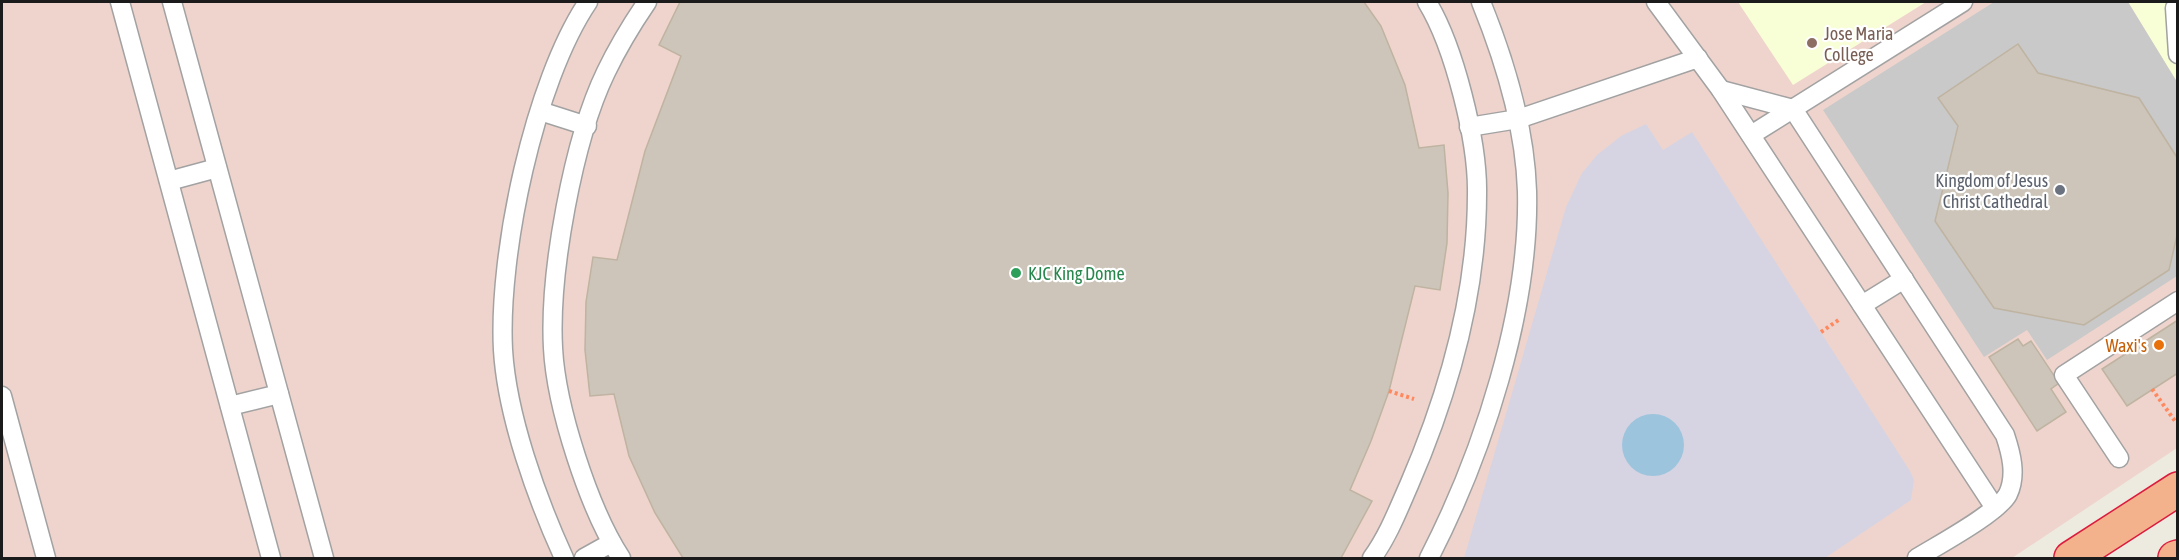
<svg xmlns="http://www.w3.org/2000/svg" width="2179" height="560" font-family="'Asap Condensed',sans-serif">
  <rect width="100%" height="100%" fill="#edebdf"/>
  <polygon fill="#efd4cd" points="2,2 2177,2 2177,448 2012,558 2,558"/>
  <g fill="#f8ffd6">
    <polygon points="1738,2 1926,2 1793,85"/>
    <polygon points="2128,2 2177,2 2177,82"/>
  </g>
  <polygon fill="#c9c9c9" points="1994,2 2128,2 2177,82 2177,276 2047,360 2027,330 1984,357 1823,110"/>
  <polygon fill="#d6d4e2" points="1646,124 1663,150 1692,132 1910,471 1914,480 1911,500 1825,558 1464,558 1566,207 1582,173 1597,155 1621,136"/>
  <circle fill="#9dc4dd" cx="1653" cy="445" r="31"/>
  <g fill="#cdc5b9" stroke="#bfb3a1" stroke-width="1.5">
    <polygon points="680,2 1364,2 1381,26 1405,85 1419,148 1444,145 1448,193 1447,243 1440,290 1415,286 1389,391 1371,441 1350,490 1372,501 1341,558 683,558 655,513 629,456 614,394 590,396 585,350 586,302 593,257 617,260 645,151 681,56 659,45"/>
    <polygon points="2018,44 2038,73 2139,98 2178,159 2178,231 2169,270 2084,325 1994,308 1935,221 1958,126 1938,98"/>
    <polygon points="2178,320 2178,373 2127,406 2102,369"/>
    <polygon points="2018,339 2023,346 2031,341 2059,383 2051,389 2066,412 2037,431 1989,357"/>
  </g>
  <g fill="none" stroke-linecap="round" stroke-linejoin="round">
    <g stroke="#a2a2a2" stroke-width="21">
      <g id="service">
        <polyline points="120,2 271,558"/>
        <polyline points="172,2 324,558"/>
        <polyline points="1656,2 1721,90 1995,508"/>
        <polyline points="2175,8 2178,54"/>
        <path d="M 1721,90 L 1793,109 L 2005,435 C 2011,453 2017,475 2008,494 C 1998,513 1938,545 1917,558"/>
        <polyline points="540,111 587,126"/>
        <polyline points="1469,127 1518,119 1698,58"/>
        <polyline points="1751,135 1963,2"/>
        <polyline points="169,181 217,168"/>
        <polyline points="1862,305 1904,279"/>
        <polyline points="2,396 46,558"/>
        <polyline points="230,406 279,394"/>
        <polyline points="2119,458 2064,375 2178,301"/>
        <path d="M 564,558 C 537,499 507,416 503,350 C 498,254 534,82 588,2"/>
        <polyline points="584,558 611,543"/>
        <path d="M 621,558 C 589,509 556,407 553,348 C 549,273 573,140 606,72 C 618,47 632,24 647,2"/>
        <path d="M 1372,558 C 1388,536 1398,510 1409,485 C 1448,395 1477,293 1477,194 C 1478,141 1454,46 1427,2"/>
        <path d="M 1429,558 C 1483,453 1530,310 1527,191 C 1525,126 1505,61 1481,2"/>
      </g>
    </g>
    <g stroke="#db1c3f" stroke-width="36">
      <g id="trunk">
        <polyline points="2071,558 2178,489"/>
        <polyline points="2175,558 2178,557"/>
      </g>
    </g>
    <g stroke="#ff885e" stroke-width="4" stroke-dasharray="3 3" stroke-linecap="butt">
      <polyline points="1821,332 1840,319"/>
      <polyline points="2152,389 2175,421"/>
      <polyline points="1389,391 1414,399"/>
    </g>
    <use href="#service" stroke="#fff" stroke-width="18"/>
    <use href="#trunk" stroke="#f4b28c" stroke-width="33"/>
  </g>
  <circle fill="#8d6e63" stroke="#fff" stroke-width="2" cx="1812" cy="43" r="6"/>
  <circle fill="#6b7280" stroke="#fff" stroke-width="2" cx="2060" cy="190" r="6"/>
  <circle fill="#2e9e5b" stroke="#fff" stroke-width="2" cx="1016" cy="273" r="6"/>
  <circle fill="#e8710a" stroke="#fff" stroke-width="2" cx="2159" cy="345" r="6"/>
  <g text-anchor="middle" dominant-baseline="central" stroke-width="4.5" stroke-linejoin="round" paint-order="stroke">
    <g font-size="18" fill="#785e54" stroke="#fff" text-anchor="start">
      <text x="1824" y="33">Jose Maria<tspan x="1824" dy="21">College</tspan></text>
    </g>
    <g font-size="18" fill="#5b616d" stroke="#fff" text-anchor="end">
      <text x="2048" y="180">Kingdom of Jesus<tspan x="2048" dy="21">Christ Cathedral</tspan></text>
    </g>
    <g font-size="18" fill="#27864d" stroke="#fff" text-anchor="start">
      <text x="1028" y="273">KJC King Dome</text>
    </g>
    <g font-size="18" fill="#c56008" stroke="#fff" text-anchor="end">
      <text x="2147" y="345">Waxi's</text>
    </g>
  </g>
  <rect width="2179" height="560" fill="none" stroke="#1b1b1b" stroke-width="6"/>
</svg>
